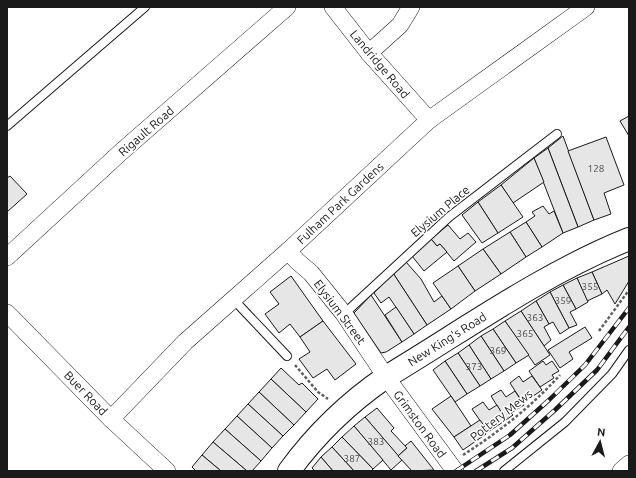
<svg xmlns="http://www.w3.org/2000/svg" width="636" height="478" font-family="Ubuntu,sans-serif">
  <rect width="100%" height="100%" fill="#fff"/>
  <g fill="#e6e6e6" stroke="#1a1a1a">
    <polygon points="629,116 629,136 620,121"/>
    <polygon points="563,136 594,220 578,227 548,148"/>
    <polygon points="606,137 624,185 604,193 611,214 594,220 568,151"/>
    <polygon points="548,148 578,227 563,233 534,158"/>
    <polygon points="534,158 544,182 513,203 501,185"/>
    <polygon points="10,176 27,194 7,212 7,178"/>
    <polygon points="501,185 523,217 498,233 478,202"/>
    <polygon points="478,202 498,233 482,243 462,215"/>
    <polygon points="543,206 549,214 554,211 563,233 542,247 526,222 535,216 532,212"/>
    <polygon points="526,222 542,247 526,257 510,232"/>
    <polygon points="448,225 460,239 468,233 476,242 454,261 440,244 437,246 431,239"/>
    <polygon points="510,232 526,257 501,274 483,249"/>
    <polygon points="431,239 437,246 440,244 447,252 424,271 412,256"/>
    <polygon points="483,249 501,274 475,291 458,266"/>
    <polygon points="629,256 629,281 615,304 607,290 602,294 592,272"/>
    <polygon points="406,262 421,279 434,302 442,296 451,309 427,325 393,273"/>
    <polygon points="458,266 475,291 451,309 433,283"/>
    <polygon points="592,272 602,294 587,301 577,278"/>
    <polygon points="393,273 427,325 414,334 389,297 381,303 374,293"/>
    <polygon points="291,276 323,321 300,337 290,324 279,333 265,314 279,304 270,292"/>
    <polygon points="577,278 588,302 576,309 563,285"/>
    <polygon points="563,285 576,309 570,312 577,325 569,328 550,292"/>
    <polygon points="550,292 569,328 560,334 553,322 549,324 536,301"/>
    <polygon points="371,295 402,342 386,352 381,353 354,313"/>
    <polygon points="536,301 549,324 544,327 551,340 544,346 521,311"/>
    <polygon points="396,307 414,334 402,342 385,315"/>
    <polygon points="521,311 550,355 535,365 505,321"/>
    <polygon points="323,321 356,364 335,380 327,369 313,378 299,359 310,352 300,337"/>
    <polygon points="505,321 529,355 516,363 493,329"/>
    <polygon points="585,327 592,338 569,352 573,359 560,368 548,350"/>
    <polygon points="493,329 516,363 504,371 481,336"/>
    <polygon points="481,336 504,371 491,379 469,345"/>
    <polygon points="469,345 491,379 480,386 458,353"/>
    <polygon points="458,353 480,386 467,394 445,361"/>
    <polygon points="445,361 467,394 455,402 433,370"/>
    <polygon points="543,361 546,365 552,361 559,371 552,375 554,378 540,387 529,371"/>
    <polygon points="281,368 299,385 302,383 318,399 306,412 271,379"/>
    <polygon points="519,376 523,382 532,376 542,390 523,403 510,383"/>
    <polygon points="271,379 306,412 294,425 259,392"/>
    <polygon points="501,390 506,397 515,391 524,405 511,413 513,415 506,420 491,396"/>
    <polygon points="259,392 294,425 283,436 248,404"/>
    <polygon points="451,396 471,426 454,437 432,409"/>
    <polygon points="483,402 489,410 497,405 506,420 488,432 472,409"/>
    <polygon points="248,404 283,436 272,448 237,416"/>
    <polygon points="377,408 394,428 391,431 407,448 398,456 365,417"/>
    <polygon points="237,416 272,448 261,461 225,429"/>
    <polygon points="365,417 402,460 391,470 354,426"/>
    <polygon points="480,420 485,427 482,428 486,434 463,450 454,437"/>
    <polygon points="354,426 383,460 373,469 342,437"/>
    <polygon points="225,429 261,461 252,471 247,471 213,442"/>
    <polygon points="342,437 373,469 371,471 354,471 332,447"/>
    <polygon points="411,441 434,470 412,471 398,456 407,448 405,446"/>
    <polygon points="213,442 247,471 221,471 202,455"/>
    <polygon points="332,447 354,471 333,471 321,457"/>
    <polygon points="202,455 221,471 196,471 192,467"/>
    <polygon points="321,457 333,471 315,471 312,468"/>
  </g>
  <g fill="none" stroke-linecap="round" stroke-linejoin="round">
    <g stroke="#1a1a1a" stroke-width="10">
      <g id="lane">
        <polyline points="7,126 145,7"/>
        <polyline points="233,299 287,356"/>
        <polyline points="344,314 449,217 557,134"/>
        <polyline points="504,471 565,422 612,374 629,350"/>
      </g>
    </g>
    <g stroke="#1a1a1a" stroke-width="18">
      <g id="street">
        <polyline points="333,7 369,53 429,120"/>
        <polyline points="369,53 400,25 411,7"/>
        <polyline points="288,251 297,261 311,273 344,314 386,377 455,471"/>
        <polyline points="7,257 121,152 287,7"/>
        <polyline points="7,313 111,419 167,471"/>
        <polyline points="111,419 185,342 288,251 429,120 586,7"/>
        <polyline points="621,471 629,464"/>
      </g>
    </g>
    <g stroke="#1a1a1a" stroke-width="24">
      <path id="primary" d="M 289,471 C 316,434 348,403 386,377 C 466,329 542,274 629,239"/>
    </g>
    <g stroke="#5f5f5f" stroke-width="2.5" stroke-dasharray="3 2" stroke-linecap="butt">
      <polyline points="599,331 629,290"/>
      <polyline points="295,365 318,392 328,399"/>
      <path d="M 463,455 C 499,432 532,406 560,375"/>
    </g>
    <use href="#lane" stroke="#fff" stroke-width="8"/>
    <use href="#street" stroke="#fff" stroke-width="17"/>
    <use href="#primary" stroke="#fff" stroke-width="22"/>
    <g stroke="#1a1a1a" stroke-width="4.5">
      <g id="rail">
        <polyline points="456,471 510,435 549,400 585,365 629,308"/>
        <polyline points="476,471 512,448 555,410 597,370 629,327"/>
      </g>
    </g>
    <use href="#rail" stroke="#fff" stroke-width="3" stroke-dasharray="9" stroke-linecap="butt"/>
  </g>
  <g text-anchor="middle" dominant-baseline="central" stroke-width="3" stroke-linejoin="round" paint-order="stroke">
    <g font-size="10" fill="#4d4d4d">
      <text x="596" y="168">128</text>
      <text x="590" y="286">355</text>
      <text x="563" y="300">359</text>
      <text x="535" y="317">363</text>
      <text x="525" y="333">365</text>
      <text x="498" y="350">369</text>
      <text x="474" y="366">373</text>
      <text x="376" y="441">383</text>
      <text x="352" y="458">387</text>
    </g>
    <g font-size="12" fill="#1a1a1a" stroke="#fff">
      <text transform="translate(380 64) rotate(50)">Landridge Road</text>
      <text transform="translate(146 131) rotate(-41)">Rigault Road</text>
      <text transform="translate(340 203) rotate(-43)">Fulham Park Gardens</text>
      <text transform="translate(440 211) rotate(-40)">Elysium Place</text>
      <text transform="translate(340 312) rotate(53)">Elysium Street</text>
      <text transform="translate(447 339) rotate(-32)">New King's Road</text>
      <text transform="translate(86 393) rotate(46)">Buer Road</text>
      <text transform="translate(501 415) rotate(-38)">Pottery Mews</text>
      <text transform="translate(420 424) rotate(54)">Grimston Road</text>
    </g>
  </g>
  <rect width="636" height="478" fill="none" stroke="#1a1a1a" stroke-width="16"/>
  <g transform="translate(600 442) rotate(7)" stroke="#ffffff" stroke-width="3" paint-order="stroke">
  <path d="M0-3L7 15L0 10L-7 15Z" fill="#1a1a1a"/>
  <text y="-6" font-size="11" font-weight="bold" text-anchor="middle" fill="#1a1a1a">N</text>
  </g>
</svg>
